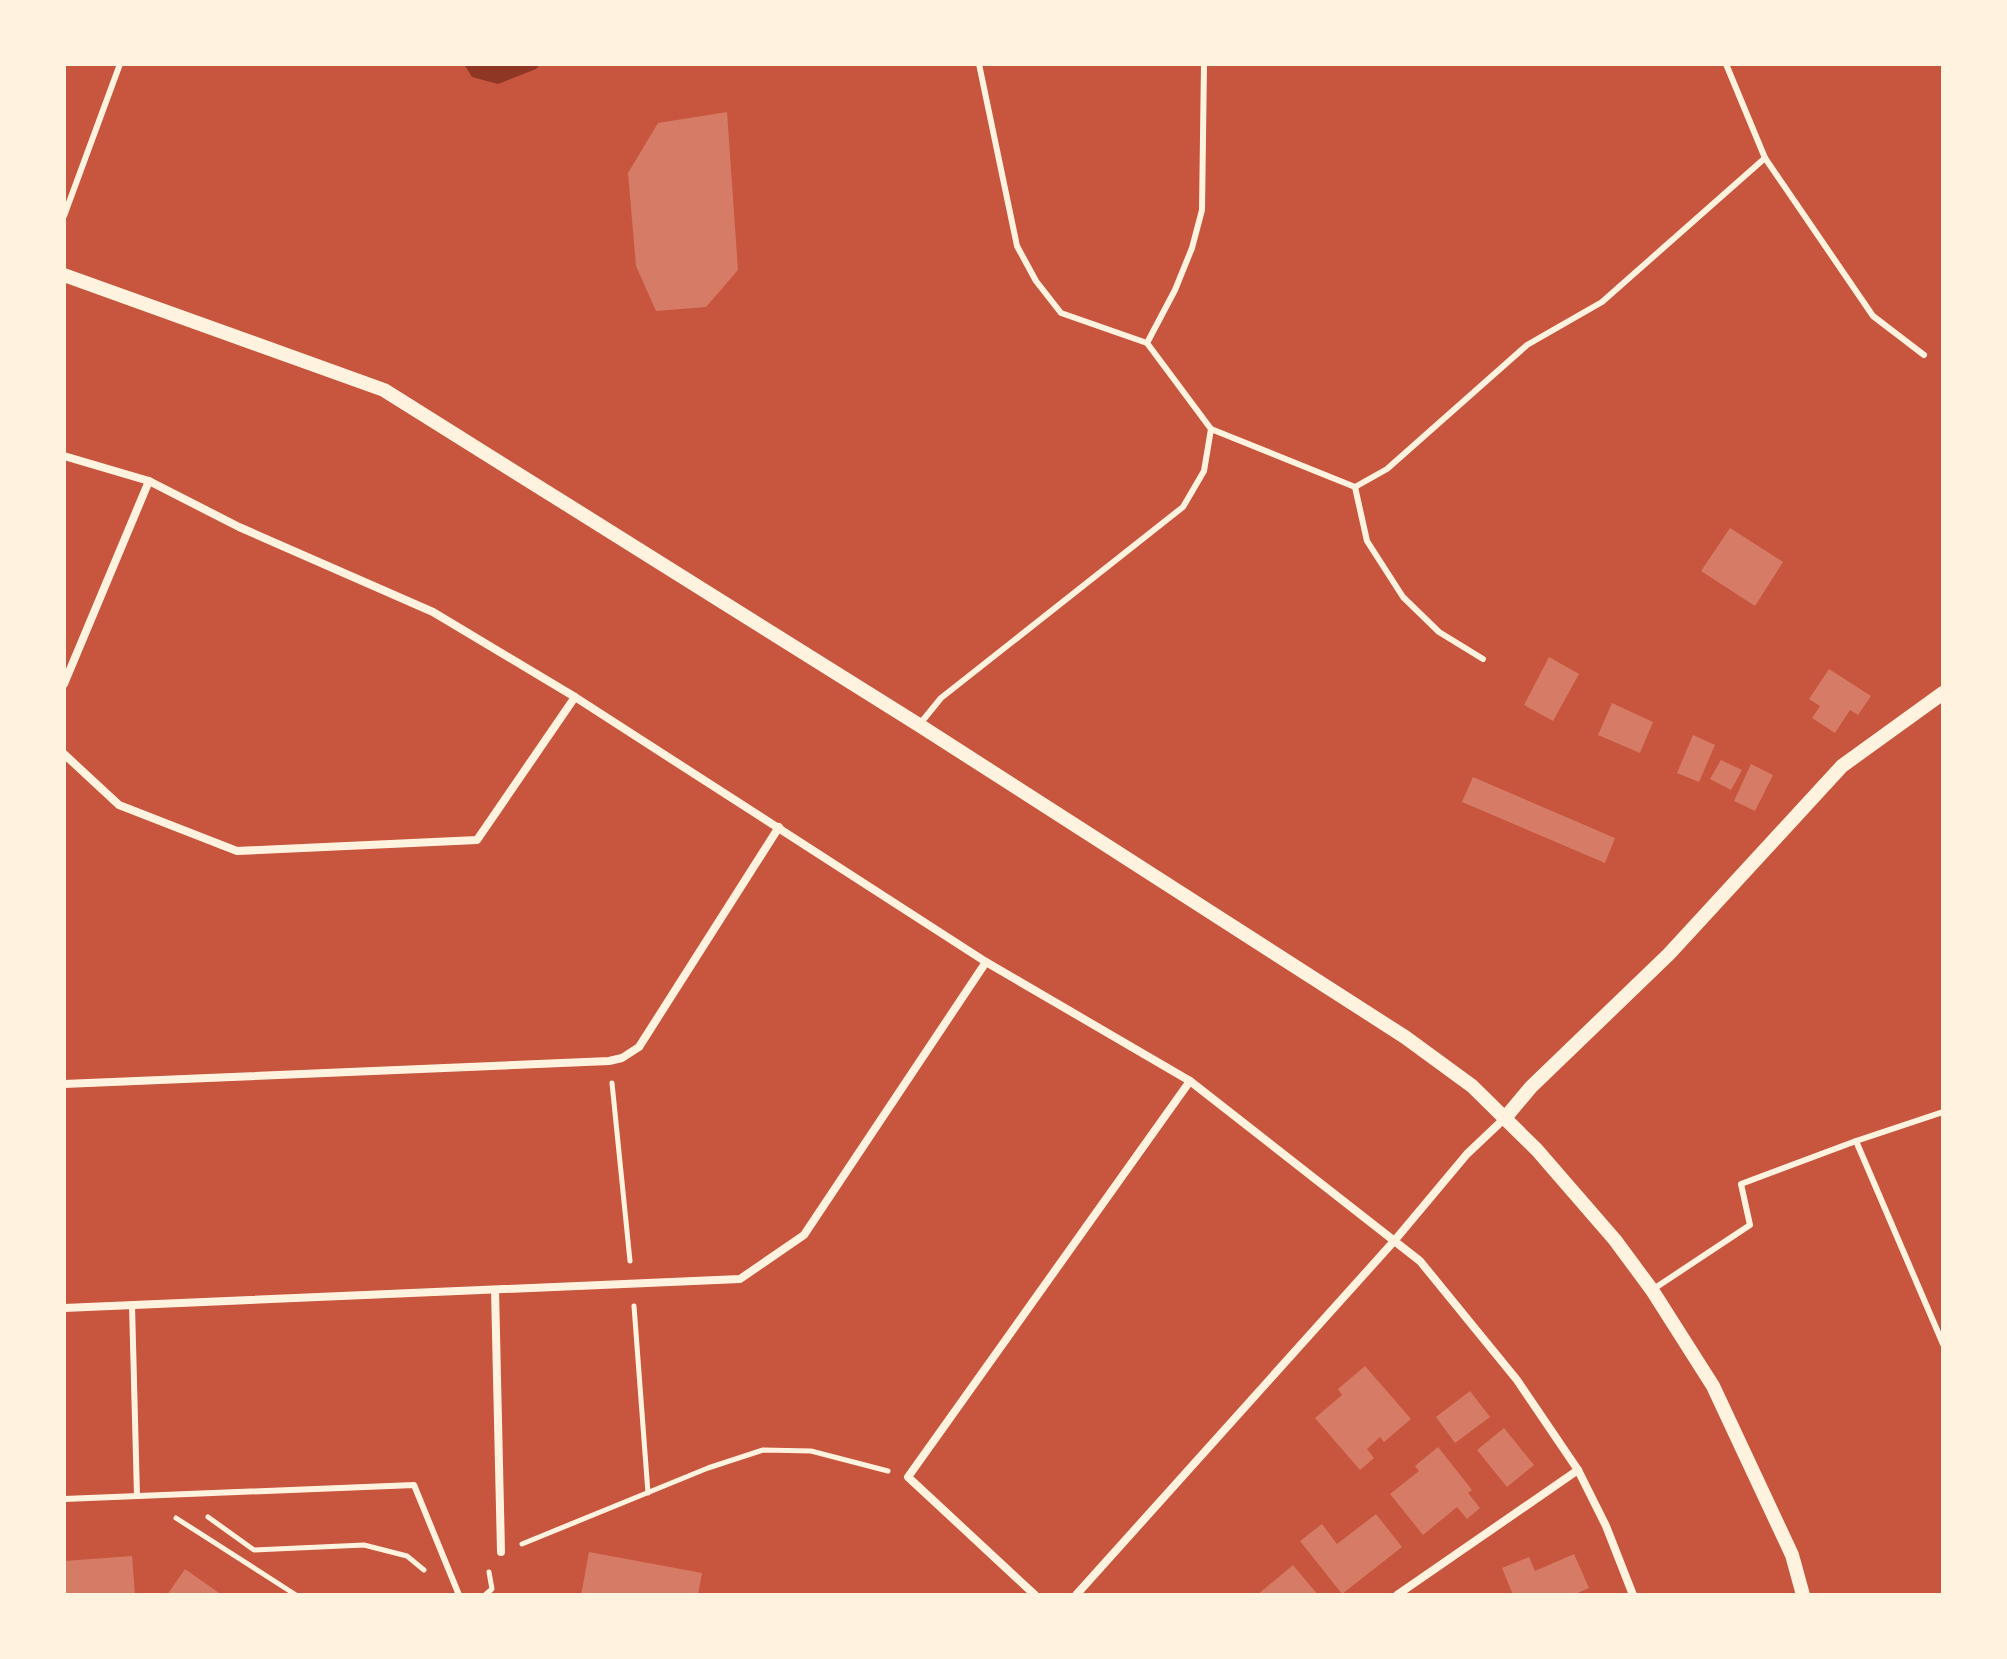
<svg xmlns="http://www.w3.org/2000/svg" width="2007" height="1659" font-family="'Varela Round',sans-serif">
  <rect width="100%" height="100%" fill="#c8553d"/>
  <polygon fill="#8f3625" points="464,64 540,64 536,69 498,84 472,77"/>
  <g fill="#d67c66">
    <polygon points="727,112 738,270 706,307 656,311 636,266 628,173 658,123"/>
    <polygon points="1730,528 1783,562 1755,606 1701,571"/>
    <polygon points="1549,657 1579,674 1553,721 1524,705"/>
    <polygon points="1829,669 1871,696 1858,715 1850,710 1835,733 1812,718 1820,706 1809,699"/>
    <polygon points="1612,703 1653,722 1640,753 1598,735"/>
    <polygon points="1693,735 1715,745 1699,782 1677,773"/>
    <polygon points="1721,760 1742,770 1731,790 1710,779"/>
    <polygon points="1751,764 1773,775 1755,811 1734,801"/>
    <polygon points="1473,777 1615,838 1605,863 1462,802"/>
    <polygon points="1365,1366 1411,1419 1384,1442 1380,1437 1367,1449 1374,1458 1360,1470 1315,1418 1342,1395 1338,1389"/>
    <polygon points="1470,1391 1490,1417 1455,1443 1436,1417"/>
    <polygon points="1504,1428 1534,1465 1507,1487 1477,1450"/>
    <polygon points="1438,1447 1472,1490 1468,1493 1480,1508 1467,1519 1457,1507 1423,1535 1390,1494 1419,1471 1415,1466"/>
    <polygon points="1376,1514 1402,1547 1342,1594 1300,1541 1322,1524 1337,1544"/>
    <polygon points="589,1552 702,1573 698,1595 581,1595"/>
    <polygon points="1574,1554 1589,1588 1573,1595 1513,1595 1502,1568 1529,1557 1535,1571"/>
    <polygon points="132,1556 135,1595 64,1595 64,1561"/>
    <polygon points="1293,1565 1318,1595 1257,1595"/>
    <polygon points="185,1569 222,1595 167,1595"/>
  </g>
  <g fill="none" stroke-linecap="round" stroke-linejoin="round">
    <g stroke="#fff3e0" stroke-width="5">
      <polyline points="612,1083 630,1261"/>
      <polyline points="634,1306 648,1493"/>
      <polyline points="208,1517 254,1550 364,1545 407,1556 424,1570"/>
      <polyline points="176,1518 296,1595"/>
      <polyline points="522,1544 708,1468 763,1450 811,1451 888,1471"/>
      <polyline points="486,1594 492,1589 489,1572"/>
    </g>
    <g stroke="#fff3e0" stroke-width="6">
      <polyline points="979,64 1017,246 1036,281 1061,313 1147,343 1211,429 1355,487 1387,469 1527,345 1602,302 1765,158"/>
      <polyline points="1726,64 1765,158 1873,316 1924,355"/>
      <polyline points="64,216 120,64"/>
      <polyline points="1147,343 1175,290 1192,248 1202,210 1204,64"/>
      <polyline points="1355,487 1367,541 1403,597 1439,632 1483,659"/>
      <polyline points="919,725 941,698 1183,507 1204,471 1211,429"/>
      <polyline points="1856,1141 1943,1344"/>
      <polyline points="1652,1290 1750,1225 1741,1184 1856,1141 1943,1112"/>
      <polyline points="132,1305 137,1496"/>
      <polyline points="64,1499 414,1485 459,1595"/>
    </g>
    <g stroke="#fff3e0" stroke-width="8">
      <polyline points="64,456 149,481 239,527 433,612 575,697 986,962 1190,1081 1420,1261 1517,1380 1578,1470 1606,1526 1633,1595"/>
      <polyline points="64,684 149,481"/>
      <polyline points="64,754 119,805 237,851 477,840 575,697"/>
      <polyline points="64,1084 609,1061 622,1058 639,1047 779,827"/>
      <polyline points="495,1290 501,1552"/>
      <polyline points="64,1308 740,1279 804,1235 986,962"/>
      <polyline points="1035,1595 908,1477 1190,1081"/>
      <polyline points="1076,1595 1395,1240 1467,1154 1505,1118"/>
      <polyline points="1397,1595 1578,1470"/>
    </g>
    <g stroke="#fff3e0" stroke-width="14">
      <polyline points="64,275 384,390 919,725 1405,1037 1472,1086 1537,1150 1615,1240 1652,1290 1713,1386 1792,1555 1803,1595"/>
      <polyline points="1505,1118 1531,1087 1669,954 1842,766 1943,693"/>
    </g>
  </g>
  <rect width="2007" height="1659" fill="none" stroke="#fff3e0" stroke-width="132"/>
</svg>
